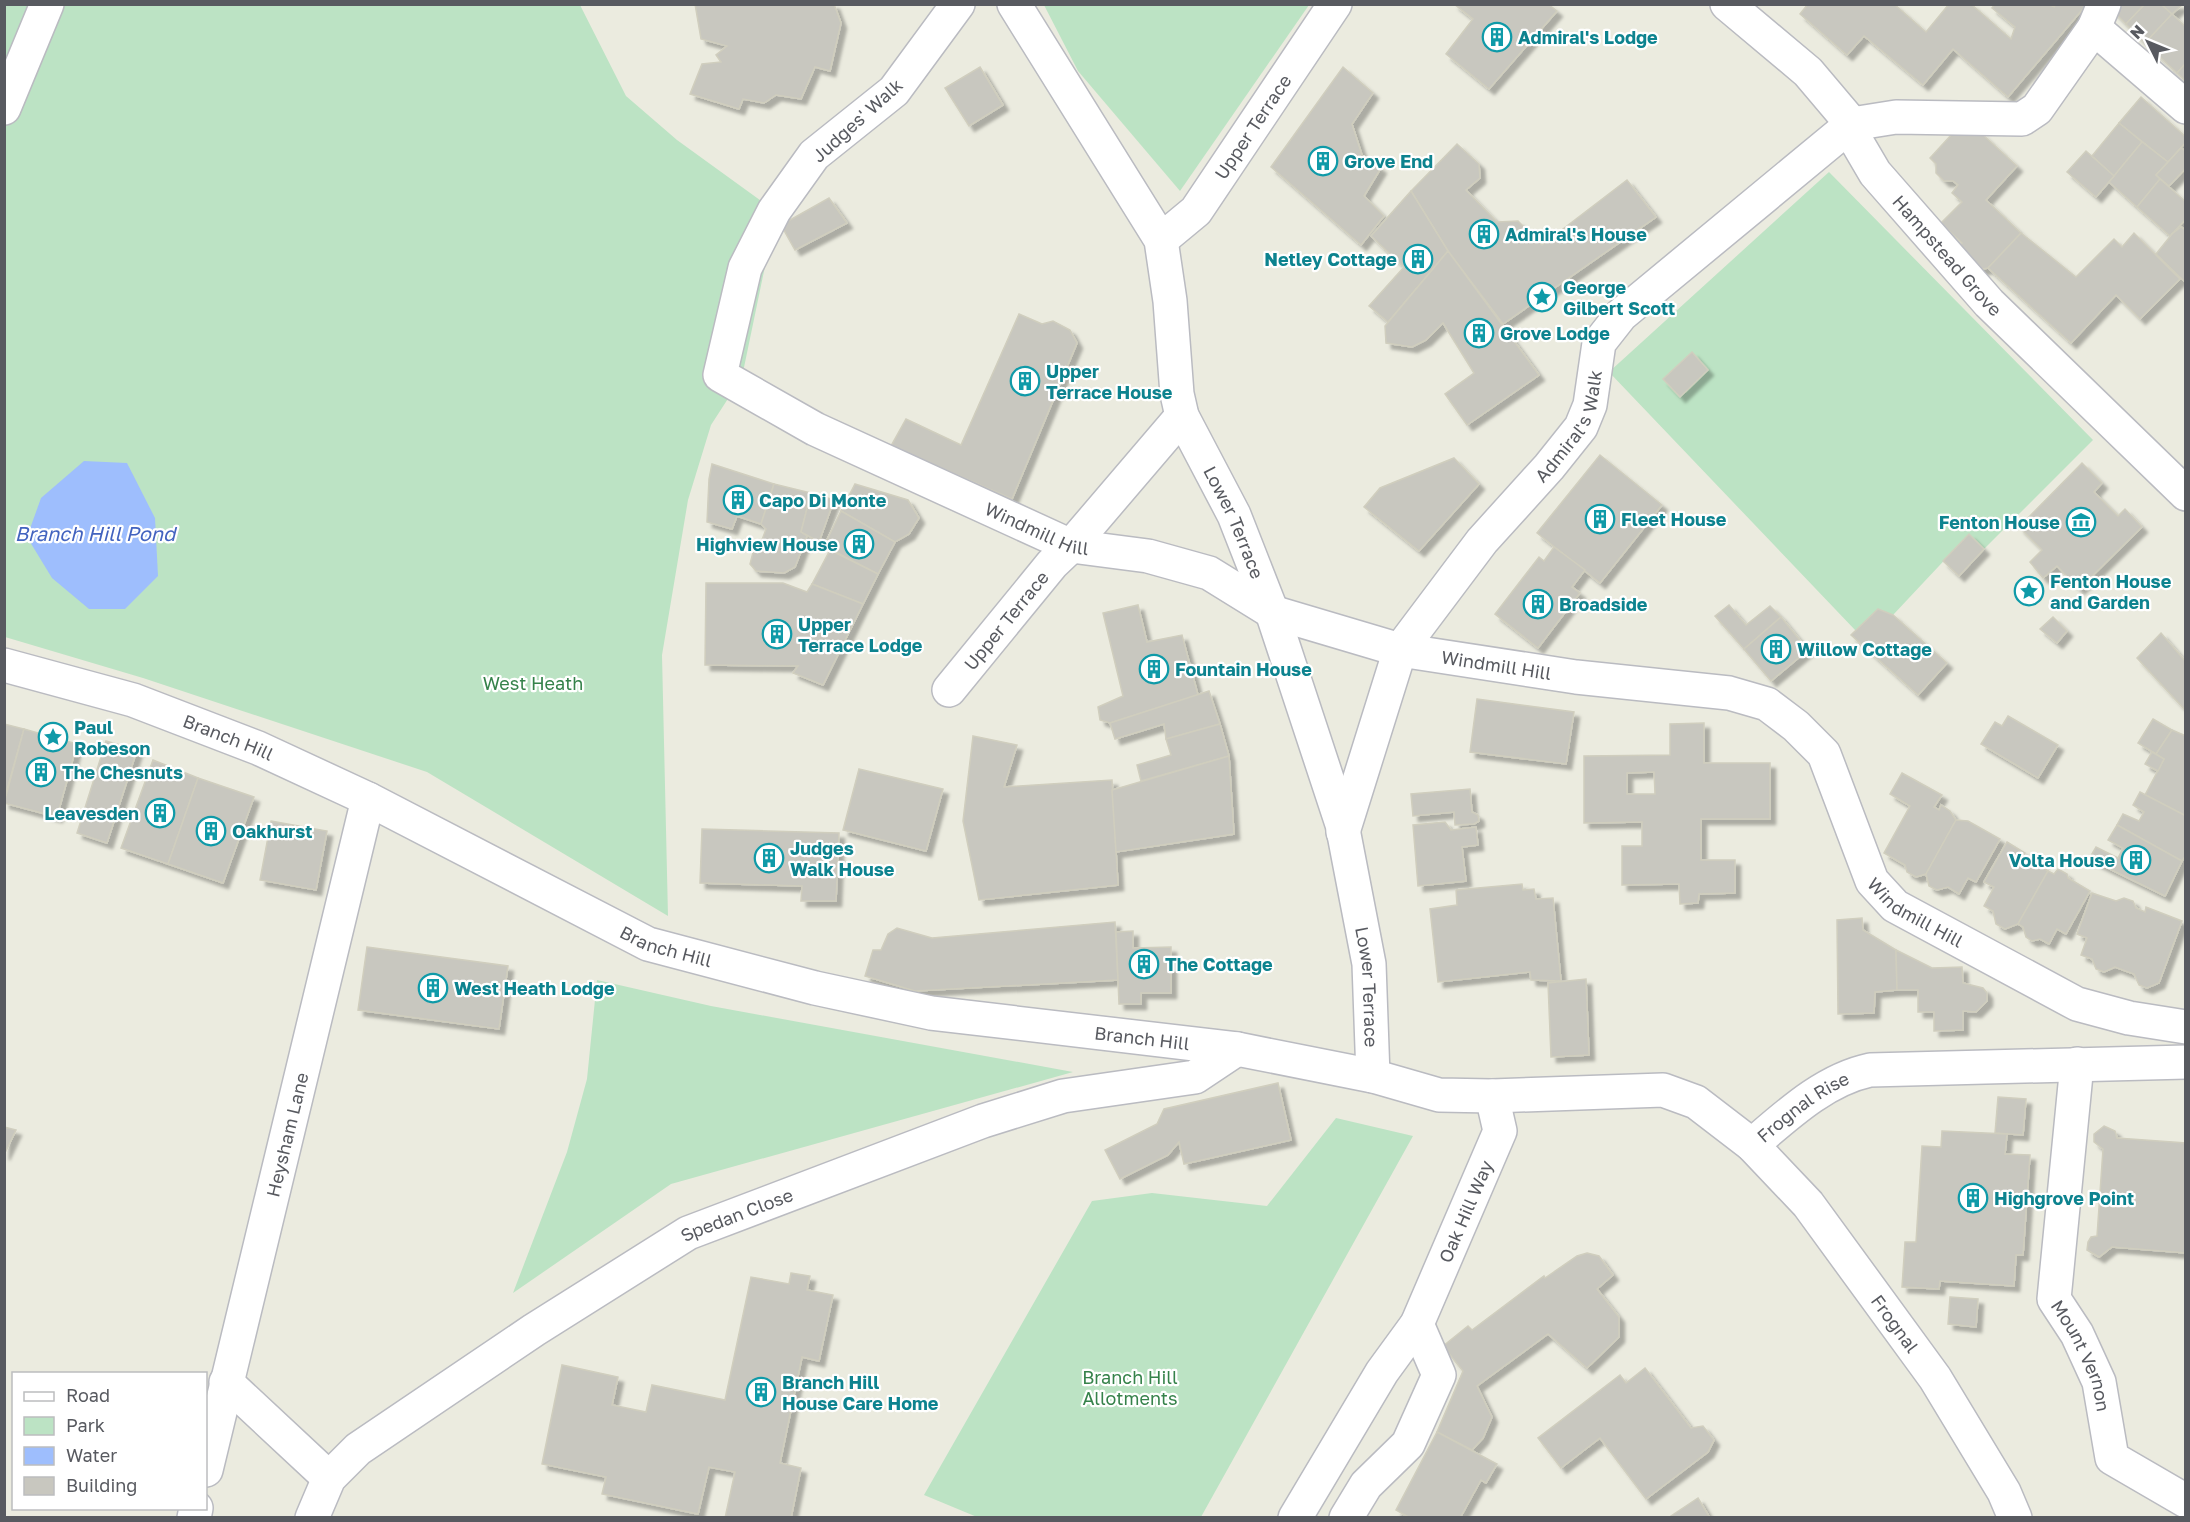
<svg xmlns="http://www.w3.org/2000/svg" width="2190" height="1522" font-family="'Golos Text',sans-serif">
  <defs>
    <filter id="shadow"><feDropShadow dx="5.5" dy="5.5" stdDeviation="1.5" flood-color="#0004"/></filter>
  </defs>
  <rect width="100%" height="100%" fill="#ebebdf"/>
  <g fill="#bce3c4">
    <polygon points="4,5 580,5 626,96 677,140 779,214 764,271 742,377 711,425 688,500 662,655 668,916 427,772 143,678 5,637"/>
    <polygon points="1044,5 1309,5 1180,191 1078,71"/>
    <polygon points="1829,172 2093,440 1984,549 1969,534 1893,615 1878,609 1856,631 1609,372"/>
    <polygon points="597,980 711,1006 1073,1072 671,1184 513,1293 567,1152 587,1079"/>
    <polygon points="1336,1118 1413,1136 1201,1517 977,1517 924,1495 1092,1201 1152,1193 1267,1206"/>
  </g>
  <polygon fill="#9ebefd" points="84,461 127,463 155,518 158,576 125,609 89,609 52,578 27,537 41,498"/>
  <g fill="#c8c7bf" stroke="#d0cebe" stroke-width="1.5" fill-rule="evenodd" filter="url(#shadow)">
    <polygon points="695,4 834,4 841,23 830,71 815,67 801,99 776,95 764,103 743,99 739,109 690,94 702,64 721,62 716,55 727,46 701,39"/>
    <polygon points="1454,4 1548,4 1557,11 1489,89 1446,54 1473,19"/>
    <polygon points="1808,4 1894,4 1926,32 1949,4 1971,4 2011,39 2015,27 1992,8 1995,4 2047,4 2055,7 2052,4 2087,4 2008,97 1953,49 1923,85 1864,36 1847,55 1800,14"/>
    <polygon points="2113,4 2145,4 2126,24 2111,9"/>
    <polygon points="2145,4 2161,4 2172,14 2145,43 2126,24"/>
    <polygon points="2161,4 2183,4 2172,14"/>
    <polygon points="2172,14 2186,27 2186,63 2177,73 2145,43"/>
    <polygon points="2186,63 2186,81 2177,73"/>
    <polygon points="980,67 1003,105 969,126 945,88"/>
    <polygon points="1343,67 1373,93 1352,124 1362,155 1381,168 1364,196 1384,216 1361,245 1271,167"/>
    <polygon points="2141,97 2186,137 2186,142 2168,162 2119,123"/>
    <polygon points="2119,123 2142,142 2114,176 2092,156"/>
    <polygon points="1981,133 2017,166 1986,200 2021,233 1988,268 1977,270 1956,250 1962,243 1941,223 1962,202 1952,193 1958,185 1953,181 1944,181 1936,173 1936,164 1930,158 1952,134"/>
    <polygon points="2142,142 2168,162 2156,175 2160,179 2137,207 2109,182"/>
    <polygon points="1457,144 1479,164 1480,178 1466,190 1497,222 1518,221 1542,245 1627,180 1656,217 1503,324 1448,251 1411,191"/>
    <polygon points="2181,148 2186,151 2186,168 2169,186 2156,175"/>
    <polygon points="2086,151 2114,176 2096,197 2067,172"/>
    <polygon points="2160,179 2186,202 2186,219 2170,236 2137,207"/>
    <polygon points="1411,191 1448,251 1388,322 1369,306 1404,267 1371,236"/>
    <polygon points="829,198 847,223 795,250 781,225"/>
    <polygon points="2181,227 2186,230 2186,283 2156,254 2172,234"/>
    <polygon points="2021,233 2076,277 2114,239 2122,247 2134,233 2180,279 2140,319 2116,295 2071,343 1988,268"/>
    <polygon points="1448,251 1539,375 1467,425 1445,394 1474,373 1443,323 1426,340 1412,347 1386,343 1385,326"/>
    <polygon points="1019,314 1042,324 1053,321 1070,330 1077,343 1012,499 891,446 906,419 961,445"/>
    <polygon points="1692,352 1708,370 1680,397 1663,379"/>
    <polygon points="1600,455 1662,505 1600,583 1537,533"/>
    <polygon points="1454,458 1479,484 1419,551 1364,507 1380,488"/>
    <polygon points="2082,463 2102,483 2094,492 2118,516 2125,509 2142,527 2079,589 2057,566 2043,578 2030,562 2042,550 2019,527"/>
    <polygon points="712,464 774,484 761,524 737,516 732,529 707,522 709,479"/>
    <polygon points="774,484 811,493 801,532 807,536 795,567 784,573 756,571 750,564 755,545 762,540 766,529 761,524"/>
    <polygon points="855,484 908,500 919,518 909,534 895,542 841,511"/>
    <polygon points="811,493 834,500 819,542 801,532"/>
    <polygon points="841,511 895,542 878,574 824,546"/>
    <polygon points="1969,534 1984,549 1959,576 1943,561"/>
    <polygon points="1554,547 1585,570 1572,587 1580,593 1538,648 1495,614 1539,557 1544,561"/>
    <polygon points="830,550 878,574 863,604 812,584"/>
    <polygon points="706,583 783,583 807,592 812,584 863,604 823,685 793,673 798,666 705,665"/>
    <polygon points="1138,605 1147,642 1182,635 1198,695 1110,723 1100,720 1098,707 1123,696 1103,613"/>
    <polygon points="1729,605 1746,625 1770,606 1781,617 1744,649 1715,616"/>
    <polygon points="1878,609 1893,615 1947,663 1918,695 1851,635"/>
    <polygon points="1781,617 1808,650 1771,681 1744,649"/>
    <polygon points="2053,617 2067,631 2057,643 2040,629"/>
    <polygon points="2161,633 2186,662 2186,711 2137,658"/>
    <polygon points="1209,691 1220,724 1166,739 1164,724 1115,739 1110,723"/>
    <polygon points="1477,699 1574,712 1566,764 1470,752"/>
    <polygon points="2008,716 2058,745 2038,778 1981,744 1995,722 2002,726"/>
    <polygon points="2153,719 2172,730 2156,754 2138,743"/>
    <path d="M 1704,723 L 1704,763 L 1770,763 L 1770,819 L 1701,819 L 1701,860 L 1735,860 L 1735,893 L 1699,894 L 1698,903 L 1680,904 L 1679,884 L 1622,885 L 1622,846 L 1642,846 L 1642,822 L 1584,823 L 1584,756 L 1670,755 L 1670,724 ZM 1654,772 L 1655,794 L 1627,794 L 1627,773 Z"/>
    <polygon points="4,724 24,729 4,800"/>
    <polygon points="1220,724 1229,756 1141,781 1137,765 1171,755 1166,739"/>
    <polygon points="24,729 77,744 57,817 4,803"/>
    <polygon points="2172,730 2186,736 2186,816 2145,795 2164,759 2156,754"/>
    <polygon points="973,736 1017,745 1004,787 1112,780 1118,885 979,900 963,821"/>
    <polygon points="106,741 137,750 107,843 77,833"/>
    <polygon points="2152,752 2164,759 2158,771 2145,764"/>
    <polygon points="1229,756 1234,834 1116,852 1112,790"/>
    <polygon points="153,760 198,778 168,864 121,848"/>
    <polygon points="859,769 943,789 926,851 843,830"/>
    <polygon points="1902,773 1942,795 1934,807 1939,810 1941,805 1950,811 1956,820 1926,874 1916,877 1907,872 1905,865 1884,853 1910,806 1890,794"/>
    <polygon points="198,778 254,797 223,883 168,864"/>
    <polygon points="1470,789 1472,812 1478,815 1479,821 1474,824 1455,825 1454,812 1413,816 1411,794"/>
    <polygon points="2140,792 2186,816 2186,855 2182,861 2117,825 2123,814 2139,821 2144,812 2133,805"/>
    <polygon points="1956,820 1968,821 2000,839 1976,882 1968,878 1959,894 1948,887 1937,890 1929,886 1926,874"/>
    <polygon points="271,821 327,831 316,890 260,880"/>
    <polygon points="1445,822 1451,830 1476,827 1478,845 1462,847 1466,881 1418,886 1413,825"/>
    <polygon points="2117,825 2182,861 2165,896 2089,859 2096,847 2118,858 2123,848 2108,840"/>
    <polygon points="702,829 839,833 836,901 801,901 802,886 700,883"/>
    <polygon points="2007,842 2025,853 2023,858 2033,857 2041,862 2043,868 2048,871 2018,924 2005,929 1996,924 1993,911 1984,906 1994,887 1984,882"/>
    <polygon points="2058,869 2067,874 2068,878 2090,891 2066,934 2057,929 2049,944 2040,939 2032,941 2026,937 2023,927 2018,924 2048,871 2054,874"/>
    <polygon points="1522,884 1523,890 1534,889 1536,899 1553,898 1561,981 1531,980 1530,972 1438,982 1430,909 1457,905 1456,890"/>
    <polygon points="2092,893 2116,901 2124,898 2133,901 2136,908 2145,912 2146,907 2182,921 2159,983 2147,988 2139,985 2134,974 2115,967 2104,972 2096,969 2092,959 2081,955 2087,938 2077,934"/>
    <polygon points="1862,918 1863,930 1896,950 1897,990 1875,992 1874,1013 1838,1014 1837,920"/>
    <polygon points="1115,922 1118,980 915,991 865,976 873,950 881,950 888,934 897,928 932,938"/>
    <polygon points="1133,931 1133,948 1171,947 1171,993 1141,993 1141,1004 1119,1004 1116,932"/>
    <polygon points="367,947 508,966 499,1029 358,1010"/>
    <polygon points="1896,950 1932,968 1962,967 1963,983 1983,988 1987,993 1987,1001 1976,1012 1963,1011 1963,1030 1934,1031 1934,1012 1918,1012 1918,990 1897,990"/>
    <polygon points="1586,979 1589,1055 1551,1057 1548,983"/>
    <polygon points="1278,1083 1291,1140 1184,1164 1179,1142 1168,1155 1120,1179 1105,1150 1157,1124 1164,1109"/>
    <polygon points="1998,1097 2026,1099 2023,1135 1995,1133"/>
    <polygon points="2104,1126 2115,1131 2117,1138 2186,1143 2186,1253 2112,1247 2099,1257 2087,1250 2088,1242 2091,1237 2097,1236 2103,1149 2094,1142 2094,1134"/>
    <polygon points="4,1127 16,1130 4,1155"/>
    <polygon points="1942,1131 2007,1134 2005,1154 2030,1155 2023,1255 2016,1255 2014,1286 1940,1281 1939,1289 1902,1287 1905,1242 1916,1242 1922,1146 1941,1147"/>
    <polygon points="1587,1253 1599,1256 1613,1275 1597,1289 1619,1317 1619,1337 1587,1368 1548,1334 1477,1386 1492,1417 1483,1438 1472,1450 1437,1432 1463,1371 1443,1346 1468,1326 1472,1330 1544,1276 1545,1278 1577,1256"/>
    <polygon points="791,1273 810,1276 807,1290 833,1295 819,1361 802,1357 780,1463 801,1468 791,1518 725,1518 735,1472 709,1467 698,1514 602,1494 606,1477 542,1464 562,1365 618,1377 612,1405 646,1412 652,1385 725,1400 751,1277 789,1284"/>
    <polygon points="1950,1297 1978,1299 1976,1327 1948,1324"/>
    <polygon points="1645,1368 1691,1428 1703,1426 1714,1440 1708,1452 1646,1499 1600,1438 1561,1468 1538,1438 1620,1375 1626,1383"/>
    <polygon points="1437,1432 1497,1464 1486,1483 1481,1480 1460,1518 1410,1518 1396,1510"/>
    <polygon points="1698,1498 1710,1518 1668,1518"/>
  </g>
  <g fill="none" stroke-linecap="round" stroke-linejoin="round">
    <g stroke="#babbc1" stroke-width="36">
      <g id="minor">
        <path id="s1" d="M 958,4 L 894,91 L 814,155 L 774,211 L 745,268 L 720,375 L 815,429 L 1071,546 L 1148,556 L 1209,573 L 1272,612 L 1400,650 L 1576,677 L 1729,693 L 1767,704 L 1796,726 L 1824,754 L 1872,881 L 1895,906 L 2077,1004 L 2129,1018 L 2186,1027"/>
        <path id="s2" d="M 1727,4 L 1808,72 L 1852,124 L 1858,144 L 1875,173 L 1989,303 L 2186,494"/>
        <polyline points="2094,28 2186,107"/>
        <path id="s3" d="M 1161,240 L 1196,211 L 1335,4"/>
        <path id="s4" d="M 949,690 L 1052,564 L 1071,546 L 1182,416"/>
        <path id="s5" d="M 1343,832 L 1400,650 L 1482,541 L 1549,467 L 1581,427 L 1590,405 L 1599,343 L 1621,315 L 1852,124 L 1896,117 L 2022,119 L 2037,109 L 2094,28 L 2104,4"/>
        <path id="s6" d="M 2077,1064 L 2054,1299 L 2077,1334 L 2099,1382 L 2112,1458 L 2186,1501"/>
        <path id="s7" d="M 1752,1145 C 1787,1115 1824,1080 1870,1070 L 2186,1062"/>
        <polyline points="226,1382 329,1478"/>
        <path id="s8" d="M 206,1470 L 368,799"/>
        <polyline points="194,1518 196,1508"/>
        <path id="s9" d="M 312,1518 L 329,1478 L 358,1449 L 534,1330 L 688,1233 L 983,1121 L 1063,1096 L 1195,1077 L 1237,1049"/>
        <path id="s10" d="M 1295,1518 L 1382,1372 L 1417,1324 L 1500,1131 L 1492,1096"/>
        <polyline points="1346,1518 1366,1485 1408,1444 1439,1375 1417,1324"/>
      </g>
    </g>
    <g stroke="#babbc1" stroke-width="36">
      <g id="tertiary">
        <path id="s11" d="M 1014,4 L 1161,240 L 1170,301 L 1177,394 L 1182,416 L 1234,515 L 1272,612 L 1342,824 L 1369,964 L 1373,1076"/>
        <polyline points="4,108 47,4"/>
        <path id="s12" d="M 4,665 L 133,700 L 258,748 L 368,799 L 648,944 L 815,988 L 931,1013 L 1237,1049 L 1373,1076 L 1439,1095 L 1492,1096 L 1663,1090 L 1696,1102 L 1752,1145 L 1808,1204 L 1935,1378 L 2004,1492 L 2015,1518"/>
      </g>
    </g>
    <use href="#minor" stroke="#fff" stroke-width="33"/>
    <use href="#tertiary" stroke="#fff" stroke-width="33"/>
  </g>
  <defs>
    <g id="building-ring" transform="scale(1.5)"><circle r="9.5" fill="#fff" stroke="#0f9aa8" stroke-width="1.5"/><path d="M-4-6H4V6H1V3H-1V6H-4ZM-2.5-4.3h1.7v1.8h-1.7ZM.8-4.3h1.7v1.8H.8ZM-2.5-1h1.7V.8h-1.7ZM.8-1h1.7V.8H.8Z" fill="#0f9aa8"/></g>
    <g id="sight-ring" transform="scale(1.5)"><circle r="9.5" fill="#fff" stroke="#0f9aa8" stroke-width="1.5"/><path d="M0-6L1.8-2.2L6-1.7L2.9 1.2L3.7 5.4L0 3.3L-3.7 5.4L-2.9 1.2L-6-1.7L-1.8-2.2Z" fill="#0f9aa8"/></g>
    <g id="museum-ring" transform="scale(1.5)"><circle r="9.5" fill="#fff" stroke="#0f9aa8" stroke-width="1.5"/><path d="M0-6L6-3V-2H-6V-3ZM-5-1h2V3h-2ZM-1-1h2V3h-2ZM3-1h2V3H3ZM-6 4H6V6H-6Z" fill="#0f9aa8"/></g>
  </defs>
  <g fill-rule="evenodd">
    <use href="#building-ring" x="1497" y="37"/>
    <use href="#building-ring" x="1323" y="161"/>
    <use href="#building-ring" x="1484" y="234"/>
    <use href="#building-ring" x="1418" y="259"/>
    <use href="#sight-ring" x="1542" y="297"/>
    <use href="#building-ring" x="1479" y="333"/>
    <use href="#building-ring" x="1025" y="381"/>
    <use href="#building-ring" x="738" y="500"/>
    <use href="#building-ring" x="1600" y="519"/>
    <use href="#museum-ring" x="2081" y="522"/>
    <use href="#building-ring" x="859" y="544"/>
    <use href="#sight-ring" x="2029" y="591"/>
    <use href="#building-ring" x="1538" y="604"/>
    <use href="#building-ring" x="777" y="634"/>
    <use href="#building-ring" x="1776" y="649"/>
    <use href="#building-ring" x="1154" y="669"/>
    <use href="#sight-ring" x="53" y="737"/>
    <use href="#building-ring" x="41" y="772"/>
    <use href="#building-ring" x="160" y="813"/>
    <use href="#building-ring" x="211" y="831"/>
    <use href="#building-ring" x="769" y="858"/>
    <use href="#building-ring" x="2136" y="860"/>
    <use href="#building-ring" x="1144" y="964"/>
    <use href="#building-ring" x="433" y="988"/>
    <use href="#building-ring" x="1973" y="1198"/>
    <use href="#building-ring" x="761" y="1392"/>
  </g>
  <g text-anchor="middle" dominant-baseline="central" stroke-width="4.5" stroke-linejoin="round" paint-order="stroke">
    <g font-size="18" font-weight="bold" fill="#0d838f" stroke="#fff" text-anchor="start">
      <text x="1518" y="37">Admiral's Lodge</text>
      <text x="1344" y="161">Grove End</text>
      <text x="1505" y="234">Admiral's House</text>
      <text x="1397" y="259" text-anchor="end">Netley Cottage</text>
      <text x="1563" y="287">George<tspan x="1563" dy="21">Gilbert Scott</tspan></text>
      <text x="1500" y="333">Grove Lodge</text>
      <text x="1046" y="371">Upper<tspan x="1046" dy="21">Terrace House</tspan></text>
      <text x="759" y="500">Capo Di Monte</text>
      <text x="1621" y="519">Fleet House</text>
      <text x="2060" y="522" text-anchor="end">Fenton House</text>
      <text x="838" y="544" text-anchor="end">Highview House</text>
      <text x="2050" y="581">Fenton House<tspan x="2050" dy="21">and Garden</tspan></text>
      <text x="1559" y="604">Broadside</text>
      <text x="798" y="624">Upper<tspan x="798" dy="21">Terrace Lodge</tspan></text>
      <text x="1797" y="649">Willow Cottage</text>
      <text x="1175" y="669">Fountain House</text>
      <text x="74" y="727">Paul<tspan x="74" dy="21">Robeson</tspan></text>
      <text x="62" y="772">The Chesnuts</text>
      <text x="139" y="813" text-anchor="end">Leavesden</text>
      <text x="232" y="831">Oakhurst</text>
      <text x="790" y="848">Judges<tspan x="790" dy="21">Walk House</tspan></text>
      <text x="2115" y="860" text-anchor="end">Volta House</text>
      <text x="1165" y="964">The Cottage</text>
      <text x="454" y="988">West Heath Lodge</text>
      <text x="1994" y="1198">Highgrove Point</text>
      <text x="782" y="1382">Branch Hill<tspan x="782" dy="21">House Care Home</tspan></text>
    </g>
    <g font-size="18" fill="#585a60" stroke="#fff">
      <text transform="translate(857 120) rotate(-42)">Judges' Walk</text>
      <text stroke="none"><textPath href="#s3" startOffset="147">Upper Terrace</textPath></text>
      <text stroke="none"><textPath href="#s2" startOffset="338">Hampstead Grove</textPath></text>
      <text stroke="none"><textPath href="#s5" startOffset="474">Admiral's Walk</textPath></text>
      <text stroke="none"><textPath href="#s11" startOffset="574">Lower Terrace</textPath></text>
      <text stroke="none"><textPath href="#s1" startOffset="806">Windmill Hill</textPath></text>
      <text stroke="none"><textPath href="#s4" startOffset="90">Upper Terrace</textPath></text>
      <text stroke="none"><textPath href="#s1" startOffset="1290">Windmill Hill</textPath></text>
      <text stroke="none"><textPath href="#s12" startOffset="236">Branch Hill</textPath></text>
      <text stroke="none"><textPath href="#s1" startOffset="1830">Windmill Hill</textPath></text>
      <text stroke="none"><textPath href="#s12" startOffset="722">Branch Hill</textPath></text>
      <text stroke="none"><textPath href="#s11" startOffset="1060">Lower Terrace</textPath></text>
      <text stroke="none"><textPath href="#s12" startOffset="1208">Branch Hill</textPath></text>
      <text stroke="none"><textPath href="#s7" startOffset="64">Frognal Rise</textPath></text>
      <text stroke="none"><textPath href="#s8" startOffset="345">Heysham Lane</textPath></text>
      <text stroke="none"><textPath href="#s10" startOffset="352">Oak Hill Way</textPath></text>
      <text stroke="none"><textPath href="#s9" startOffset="531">Spedan Close</textPath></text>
      <text stroke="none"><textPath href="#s12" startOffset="2070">Frognal</textPath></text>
      <text stroke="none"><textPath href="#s6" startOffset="300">Mount Vernon</textPath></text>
    </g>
    <g font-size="18" fill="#35824a" stroke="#fff">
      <text x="533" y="683">West Heath</text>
      <text x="1130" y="1377">Branch Hill<tspan x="1130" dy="21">Allotments</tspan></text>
    </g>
    <g font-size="20" font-style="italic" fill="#4263bf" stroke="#fff">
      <text x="95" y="533">Branch Hill Pond</text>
    </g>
  </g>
  <rect width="2190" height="1522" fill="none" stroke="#585a60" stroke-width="12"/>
  <rect x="12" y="1372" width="195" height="138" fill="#ffffff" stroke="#bcbdbf" stroke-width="1.5"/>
  <rect x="24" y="1392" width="30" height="9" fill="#ffffff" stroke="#bcbdbf" stroke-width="1.5"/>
  <text x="66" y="1402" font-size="18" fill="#585a60">Road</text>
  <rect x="24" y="1417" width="30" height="18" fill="#bce3c4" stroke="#bcbdbf" stroke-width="1.5"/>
  <text x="66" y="1432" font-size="18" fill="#585a60">Park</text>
  <rect x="24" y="1447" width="30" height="18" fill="#9ebefd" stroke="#bcbdbf" stroke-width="1.5"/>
  <text x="66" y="1462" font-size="18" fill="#585a60">Water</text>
  <rect x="24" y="1477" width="30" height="18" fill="#c8c7bf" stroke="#bcbdbf" stroke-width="1.5"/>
  <text x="66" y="1492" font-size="18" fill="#585a60">Building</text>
  <g transform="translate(2148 42) rotate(313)" stroke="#ffffff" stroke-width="4.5" paint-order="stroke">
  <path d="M0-4.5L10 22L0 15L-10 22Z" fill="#585a60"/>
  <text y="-9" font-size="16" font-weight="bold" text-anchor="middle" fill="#585a60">N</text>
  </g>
</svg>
